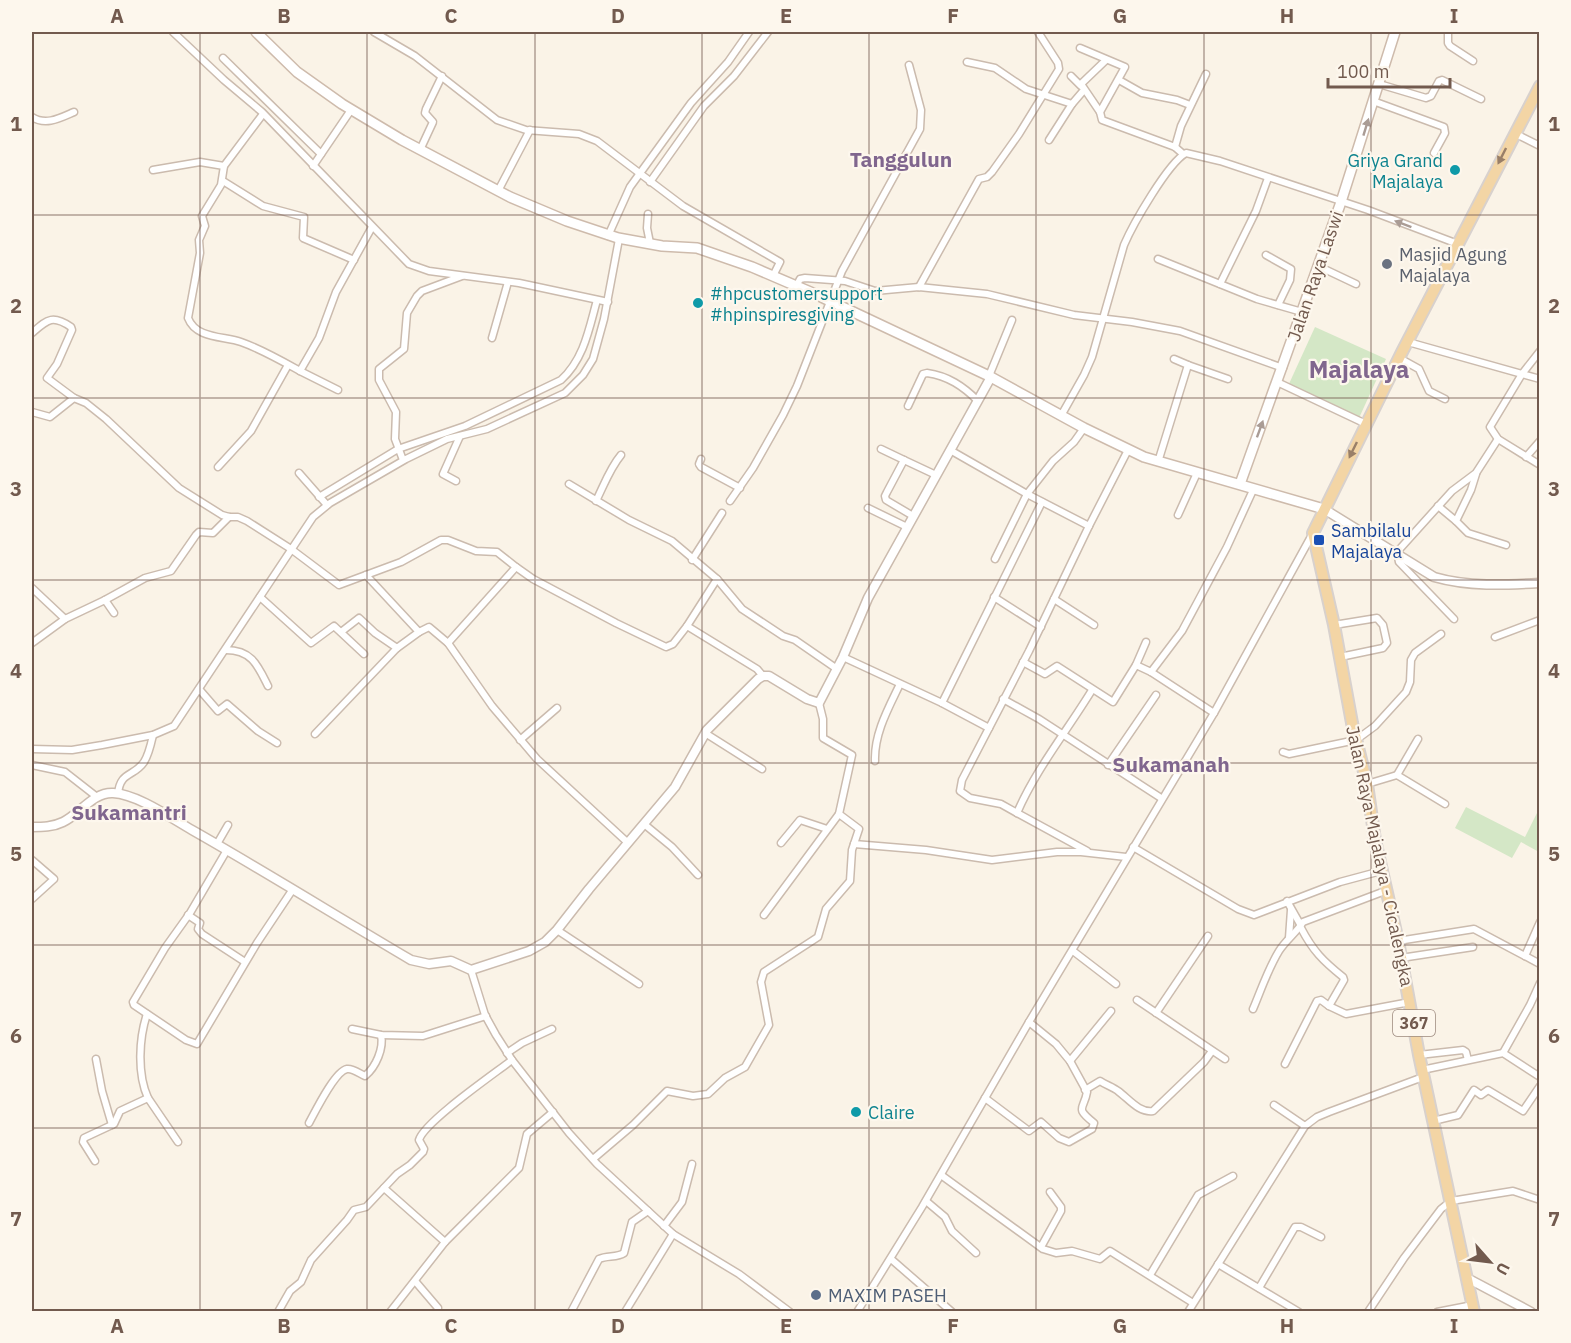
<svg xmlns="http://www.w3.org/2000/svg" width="1571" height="1343" font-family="'IBM Plex Sans',sans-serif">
  <rect width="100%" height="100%" fill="#faf3e7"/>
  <g fill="#d4e7c6">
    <polygon points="1315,327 1386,359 1359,418 1288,386"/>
    <polygon points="1466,807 1525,837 1537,813 1539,814 1539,852 1521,842 1512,858 1455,828"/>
  </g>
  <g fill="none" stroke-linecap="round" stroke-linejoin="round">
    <g stroke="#cbbbae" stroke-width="9">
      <g id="minor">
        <polyline points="173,32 224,80 262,112 409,264 429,271 519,283 608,302"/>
        <polyline points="374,32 415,56 497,120 526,130 579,134 597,141 683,206 780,262 773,276"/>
        <polyline points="1448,32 1448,43 1450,46 1473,61"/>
        <polyline points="1080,48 1125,67 1100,112 1102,120 1175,147 1183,154"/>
        <polyline points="223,58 321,154"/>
        <polyline points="967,62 995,68 1026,89 1072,104 1084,90"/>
        <polyline points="1071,76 1081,86"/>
        <polyline points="1119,80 1142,93 1177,100 1190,105"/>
        <polyline points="1379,84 1426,98 1431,96 1439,81 1442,80 1481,99"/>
        <polyline points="1373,101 1444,127 1445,133 1434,153"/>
        <polyline points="1100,112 1081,84 1106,60"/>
        <path d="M 263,114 L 224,166 L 221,185 L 202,216 L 205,226 L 199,240 L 200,253 L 188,318 C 196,339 224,336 241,342 C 261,349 282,361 300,371 L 319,338 L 336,292 L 372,227"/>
        <path d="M 32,117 C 46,126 60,118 74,112"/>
        <polyline points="1514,133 1540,146"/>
        <polyline points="1049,140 1072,104"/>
        <polyline points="1175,147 1181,126 1206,74"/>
        <polyline points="420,150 433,122 425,113 426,109 442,76"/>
        <polyline points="313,166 351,110"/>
        <polyline points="153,170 200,162 224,166"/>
        <polyline points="223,181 263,206 304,217 303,238 354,260"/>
        <polyline points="650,182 704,106 734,76 768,32"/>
        <polyline points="498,191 530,130"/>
        <polyline points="648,214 647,228 650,243"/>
        <polyline points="608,236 630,187 691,103 728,62 749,32"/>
        <polyline points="1266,255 1291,269 1290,280 1278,305"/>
        <polyline points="1158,259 1257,299 1302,312"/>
        <polyline points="1318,266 1356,284"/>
        <polyline points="1220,284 1256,211 1268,178"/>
        <polyline points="797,285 800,279 805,278 845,281 875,291 919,287 987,294 1074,315 1132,322 1180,331 1283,368"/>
        <polyline points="919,287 979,179 987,177 992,172 1019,134 1059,69 1058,63 1038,32"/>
        <path d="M 32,333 C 47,320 52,314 71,327 L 72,330 L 57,364 L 47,378 L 74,398"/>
        <polyline points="492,338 508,282"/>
        <polyline points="1408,342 1540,379"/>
        <polyline points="1540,351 1522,374 1490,427 1498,439 1540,465"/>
        <polyline points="1399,358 1419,369 1429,391 1445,399"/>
        <polyline points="1188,365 1228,379"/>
        <polyline points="300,371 338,390"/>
        <polyline points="989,376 1012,320"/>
        <polyline points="1277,382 1366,424"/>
        <path d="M 908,406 L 923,374 L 927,373 C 948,376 963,386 978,401"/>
        <polyline points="32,412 50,417 74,398 86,403 106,419 179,488 222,515 229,517 238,517 247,521 291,549 339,585 401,562 441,540 448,540 476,551 497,552 516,567 448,643 492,706 537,759 627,842"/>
        <path d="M 1062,414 L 1084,375 L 1092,357 L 1124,245 C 1133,224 1168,163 1186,153 L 1220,161 L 1368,210 L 1458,244"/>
        <polyline points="1084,428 1074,442 1053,461 1027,494 1089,526 1128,450"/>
        <polyline points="881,449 904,460"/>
        <polyline points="950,450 1027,494 995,559"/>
        <polyline points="1526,457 1540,441"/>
        <polyline points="701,459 699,464 701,467 740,488"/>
        <polyline points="403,460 395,439 396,412 379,380 379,369 404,349 407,313 417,296 422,291 462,276"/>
        <polyline points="1158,462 1188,365 1174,359"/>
        <polyline points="218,467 251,431 288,365"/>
        <polyline points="299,473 327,505"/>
        <polyline points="1476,474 1471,490 1456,521 1468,533 1506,545"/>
        <polyline points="456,481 443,474 460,436"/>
        <polyline points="569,484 629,520 672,541 717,579 742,609 783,636 795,640 837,669"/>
        <path d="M 319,497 L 398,449 L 465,426 L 561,380 C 584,359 589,329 597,300"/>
        <path d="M 596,501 C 604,485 610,468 621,455"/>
        <polyline points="730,501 753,468 783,415 797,386 842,271 920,129 921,110 909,65"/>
        <polyline points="1438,506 1456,521"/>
        <polyline points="868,508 907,527"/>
        <polyline points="1178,515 1197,473"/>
        <polyline points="913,516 886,500 885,496 887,492 904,460 936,475"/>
        <path d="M 1089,526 L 1029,651 L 962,780 L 960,791 L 970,798 L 1001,804 L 1017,813 C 1036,769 1067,731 1092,690"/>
        <polyline points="692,560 722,513"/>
        <polyline points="516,567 533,579 616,623 666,647 673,644 687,626 757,669 763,676"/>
        <polyline points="366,575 419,632 429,627 448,643"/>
        <polyline points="32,588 65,619 32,643"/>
        <polyline points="260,597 311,643 334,626 364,654"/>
        <polyline points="994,597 1041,627"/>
        <polyline points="1054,599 1094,625"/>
        <polyline points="105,600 145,578 171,571 196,535 199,532 213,533 229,517"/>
        <polyline points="65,619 105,600 114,613"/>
        <polyline points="1454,619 1399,562 1397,552 1452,491 1476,473 1498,439"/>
        <polyline points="1334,625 1377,618 1383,625 1387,643 1383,648 1340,657"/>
        <polyline points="687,626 717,579"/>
        <polyline points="341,632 359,618 375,633 397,648 419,632"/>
        <polyline points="1495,637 1540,620"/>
        <path d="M 226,650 C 252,650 258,666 268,686"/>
        <polyline points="843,657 942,703 1042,502"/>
        <polyline points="1023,662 1045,674 1057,666 1113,702 1136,665 1146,642"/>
        <polyline points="1136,665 1151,672 1214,713"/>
        <polyline points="1151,672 1182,631 1227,547 1254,488"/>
        <polyline points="199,689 218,711 227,704 258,731 277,743"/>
        <polyline points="1003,699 1039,719 1161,798"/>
        <polyline points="942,703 989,728"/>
        <polyline points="705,733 762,769"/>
        <polyline points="315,734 397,648"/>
        <polyline points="520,740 557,708"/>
        <polyline points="32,749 72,750 102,745 153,735 174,726 313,517 330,503 406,459 447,439 487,429 565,393 583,375 593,359 604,319 619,239"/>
        <polyline points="1283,752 1289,754 1356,740 1375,726 1406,692 1410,682 1411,660 1415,653 1441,634"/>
        <path d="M 875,761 C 874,734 888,709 900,684"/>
        <polyline points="32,765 65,772 97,797"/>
        <polyline points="1108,765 1156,695"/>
        <polyline points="1397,775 1418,739"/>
        <polyline points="1367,784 1397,775 1445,804"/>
        <path d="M 118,794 C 120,771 134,777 144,762 C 149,754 151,744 153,735"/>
        <polyline points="1017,813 1087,851"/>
        <polyline points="644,824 672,847 698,875"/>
        <polyline points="781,843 800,820 827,829"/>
        <polyline points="217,844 228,825"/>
        <polyline points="854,844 926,850 992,860 1057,852 1081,852 1126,857"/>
        <polyline points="1133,847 1238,909 1254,915 1340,882 1381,871"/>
        <polyline points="227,850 190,913 165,948 133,1002 134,1005 186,1040 197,1044 257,943 293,889"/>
        <polyline points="32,860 54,879 32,899"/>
        <polyline points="1287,901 1300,924"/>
        <polyline points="188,915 200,923 198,929 202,934 245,962"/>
        <polyline points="764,915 839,814"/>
        <polyline points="557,930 639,984"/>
        <polyline points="1289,938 1291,910"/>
        <polyline points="1398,941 1474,929 1525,956 1540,922"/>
        <polyline points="1073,951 1116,984"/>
        <polyline points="1525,956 1540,964"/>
        <polyline points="1401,958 1473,947"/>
        <polyline points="471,970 485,1015 496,1035 512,1060 569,1133 597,1164 673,1234 739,1274 790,1312"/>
        <polyline points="1137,1000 1225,1059"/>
        <polyline points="1329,1006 1346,1014 1410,1002"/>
        <path d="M 1253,1009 C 1261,990 1268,969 1279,951 C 1286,940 1297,932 1303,922 L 1385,891"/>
        <polyline points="1156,1013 1208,936"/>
        <path d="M 147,1014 C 139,1038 137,1074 148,1098 L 178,1142"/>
        <polyline points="352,1029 381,1035 423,1036 486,1016"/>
        <polyline points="507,1053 522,1043 552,1029"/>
        <polyline points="1503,1053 1530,1005 1540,983"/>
        <polyline points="1419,1055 1463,1050 1466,1052 1468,1060"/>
        <polyline points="96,1059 102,1091 112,1125"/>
        <polyline points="1070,1061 1111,1011"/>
        <path d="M 1285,1064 L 1317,1001 L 1321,1000 L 1329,1006 L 1344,980 L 1343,977 C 1323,961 1313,951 1301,928"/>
        <polyline points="1422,1070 1503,1053 1540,1077"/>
        <path d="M 1085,1090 L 1100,1081 C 1106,1085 1113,1087 1118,1091 C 1129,1099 1139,1113 1153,1111 L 1204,1062 L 1212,1051"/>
        <path d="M 985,1098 L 1029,1131 L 1041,1122 L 1059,1138 L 1069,1142 L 1092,1129 L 1094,1123 C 1074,1107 1084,1110 1087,1092 L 1070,1061 L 1056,1044 L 1029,1022"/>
        <polyline points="1274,1105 1305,1126"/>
        <polyline points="1433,1121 1458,1115 1474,1090 1481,1095 1488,1090 1523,1111 1540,1086"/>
        <path d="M 309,1123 C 315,1112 335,1071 347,1069 C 353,1068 360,1074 365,1076 C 376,1067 384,1048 381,1035"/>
        <polyline points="593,1159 633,1125 667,1091 693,1096 708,1094 725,1078 745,1067 769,1025 761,982 764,972 818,937 826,909 850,881 852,850 859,829 839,814 852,755 823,738 823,719 819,703"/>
        <polyline points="95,1161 83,1142 84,1138 114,1124 120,1111 148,1098"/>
        <polyline points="941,1175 1043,1249 1056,1253 1072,1251 1100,1259 1110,1251 1193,1303"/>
        <polyline points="384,1188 445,1242"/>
        <polyline points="926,1201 945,1217 952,1231 976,1253"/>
        <polyline points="664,1226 682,1202 692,1164"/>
        <polyline points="1041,1247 1061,1211 1061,1207 1050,1192"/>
        <polyline points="891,1259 952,1312"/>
        <polyline points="1218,1264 1299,1312"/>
        <polyline points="1150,1275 1198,1195 1233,1176"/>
        <polyline points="415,1281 438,1308"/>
        <polyline points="1259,1288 1295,1227 1301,1227 1321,1237"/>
        <path d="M 278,1312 L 290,1291 L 301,1282 L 311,1260 L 347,1220 L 354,1210 L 366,1207 L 397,1174 L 410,1165 L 423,1152 L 424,1149 L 419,1140 C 424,1122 494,1074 512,1060"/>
        <polyline points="390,1312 445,1242 519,1168 527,1134 553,1112"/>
        <path d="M 571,1312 L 599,1259 C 607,1255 617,1258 624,1253 L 632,1222 L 648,1211"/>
        <polyline points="625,1312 673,1234"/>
        <polyline points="857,1312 922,1207 1029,1022 1214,713 1313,533"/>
        <polyline points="1188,1312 1305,1126 1317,1117 1329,1112 1423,1077"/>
        <polyline points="1368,1312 1404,1258 1441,1209 1451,1201 1513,1191 1540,1200"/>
        <polyline points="1437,1312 1473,1305"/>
      </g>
    </g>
    <g stroke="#cbbbae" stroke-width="11">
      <g id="tertiary">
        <path d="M 1324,509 L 1434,577 C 1469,587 1504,585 1540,583"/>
        <path d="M 32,827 C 42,827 53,827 63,822 C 80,814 93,792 113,793 C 137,794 171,818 192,830 C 266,872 338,917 411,960 L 429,964 L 451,961 L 471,970 L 529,951 L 545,942 L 557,930 L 589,889 L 675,787 L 707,730 L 758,679 L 763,676 L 769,676 L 807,699 L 819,703 L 843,657 L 868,598 L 991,377"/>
        <polyline points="1467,1278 1531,1312"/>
      </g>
    </g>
    <g stroke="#cebbac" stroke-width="12">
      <g id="secondary">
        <polyline points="256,32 297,72 342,104 402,140 510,197 567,221 618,238 662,246 697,248 752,267 815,294 989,376 1084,428 1144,457 1324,509"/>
        <polyline points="1240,484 1341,202 1395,32"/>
      </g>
    </g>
    <g stroke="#d8d1cd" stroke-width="14">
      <polyline id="primary" points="1474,1312 1419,1055 1398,941 1375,840 1367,784 1352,723 1334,625 1313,533 1402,352 1540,86"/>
    </g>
    <use href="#minor" stroke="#fff" stroke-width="6"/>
    <use href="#tertiary" stroke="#fff" stroke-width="8"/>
    <use href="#secondary" stroke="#fff" stroke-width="9"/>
    <use href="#primary" stroke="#f3d5a5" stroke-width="10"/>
  </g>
  <defs><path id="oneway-solid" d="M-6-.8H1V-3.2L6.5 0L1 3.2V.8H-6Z" transform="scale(1.5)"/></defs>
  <g fill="#aa9c95">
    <use href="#oneway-solid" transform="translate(1366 127) rotate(-73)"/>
    <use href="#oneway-solid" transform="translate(1403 224) rotate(-159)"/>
    <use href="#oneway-solid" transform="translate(1260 429) rotate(-70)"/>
  </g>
  <g fill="#997f68">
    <use href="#oneway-solid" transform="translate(1502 156) rotate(117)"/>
    <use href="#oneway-solid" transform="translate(1353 450) rotate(116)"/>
  </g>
  <path fill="none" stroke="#725a4e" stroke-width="1.5" stroke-opacity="0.55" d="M 200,32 L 200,1312M 367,32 L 367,1312M 535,32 L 535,1312M 702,32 L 702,1312M 869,32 L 869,1312M 1036,32 L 1036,1312M 1204,32 L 1204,1312M 1371,32 L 1371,1312M 32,215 L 1540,215M 32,398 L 1540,398M 32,580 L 1540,580M 32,763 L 1540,763M 32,945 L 1540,945M 32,1128 L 1540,1128"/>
  <g fill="#0f9aa8" stroke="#fdf7ed" stroke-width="2">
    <circle cx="1455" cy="170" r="6"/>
    <circle cx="698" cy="303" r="6"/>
    <circle cx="856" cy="1112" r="6"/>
  </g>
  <circle fill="#6b7280" stroke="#fdf7ed" stroke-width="2" cx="1387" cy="264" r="6"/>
  <rect fill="#1a4fb4" stroke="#fdf7ed" stroke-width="2" x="1313" y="534" width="12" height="12" rx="3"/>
  <circle fill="#5c6f8a" stroke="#fdf7ed" stroke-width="2" cx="816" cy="1295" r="6"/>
  <g text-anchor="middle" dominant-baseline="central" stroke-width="4.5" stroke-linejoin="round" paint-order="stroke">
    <rect fill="#fdf7ed" stroke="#9c897e" stroke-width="1.5" x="1393" y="1010" width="42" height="26" rx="4.5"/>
    <g font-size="16" font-weight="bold" fill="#725a4e">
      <text x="1414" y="1023">367</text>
    </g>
    <g font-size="18" fill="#0d838f" stroke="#fdf7ed" text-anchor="start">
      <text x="1443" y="160" text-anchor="end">Griya Grand<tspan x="1443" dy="21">Majalaya</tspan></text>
      <text x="710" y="293">#hpcustomersupport<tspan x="710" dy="21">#hpinspiresgiving</tspan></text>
      <text x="868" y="1112">Claire</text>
    </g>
    <g font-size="18" fill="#5b616d" stroke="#fdf7ed" text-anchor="start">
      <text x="1399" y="254">Masjid Agung<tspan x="1399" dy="21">Majalaya</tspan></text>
    </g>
    <g font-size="18" fill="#725a4e" stroke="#fdf7ed">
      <text transform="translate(1315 276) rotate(-71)">Jalan Raya Laswi</text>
      <text transform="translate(1380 856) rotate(78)">Jalan Raya Majalaya - Cicalengka</text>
    </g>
    <g font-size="18" fill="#164399" stroke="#fdf7ed" text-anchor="start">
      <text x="1331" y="530">Sambilalu<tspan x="1331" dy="21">Majalaya</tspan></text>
    </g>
    <g font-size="18" fill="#4e5e75" stroke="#fdf7ed" text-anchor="start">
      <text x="828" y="1295">MAXIM PASEH</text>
    </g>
    <g font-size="21" font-weight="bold" fill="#80668e" stroke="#fdf7ed">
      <text x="901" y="159">Tanggulun</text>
      <text x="1171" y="764">Sukamanah</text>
      <text x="129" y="812">Sukamantri</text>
    </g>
    <g font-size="24" font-weight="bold" fill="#80668e" stroke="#fdf7ed">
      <text x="1359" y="369">Majalaya</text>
    </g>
  </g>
  <rect width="1571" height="1343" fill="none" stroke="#fdf7ed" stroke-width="66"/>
  <g transform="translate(1490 1262) rotate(118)" stroke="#fdf7ed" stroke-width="4.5" paint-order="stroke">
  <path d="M0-4.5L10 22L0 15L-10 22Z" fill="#725a4e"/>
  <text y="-9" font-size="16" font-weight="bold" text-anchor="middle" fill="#725a4e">U</text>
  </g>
  <path d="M1328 78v9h122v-9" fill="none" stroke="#725a4e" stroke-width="3"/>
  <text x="1337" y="78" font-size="18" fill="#725a4e" stroke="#fdf7ed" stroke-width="4.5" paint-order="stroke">100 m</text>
  <rect x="33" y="33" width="1505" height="1277" fill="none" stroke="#725a4e" stroke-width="2"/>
  <g font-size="20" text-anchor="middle" font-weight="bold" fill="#725a4e">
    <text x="117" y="23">A</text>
    <text x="284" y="23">B</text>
    <text x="451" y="23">C</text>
    <text x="618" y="23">D</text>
    <text x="786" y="23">E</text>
    <text x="953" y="23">F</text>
    <text x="1120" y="23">G</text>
    <text x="1287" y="23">H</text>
    <text x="1454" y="23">I</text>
    <text x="16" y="131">1</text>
    <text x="1554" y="131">1</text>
    <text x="16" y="313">2</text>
    <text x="1554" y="313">2</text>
    <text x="16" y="496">3</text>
    <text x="1554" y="496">3</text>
    <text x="16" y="678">4</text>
    <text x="1554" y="678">4</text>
    <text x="16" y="861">5</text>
    <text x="1554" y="861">5</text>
    <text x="16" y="1043">6</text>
    <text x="1554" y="1043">6</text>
    <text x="16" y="1226">7</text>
    <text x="1554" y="1226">7</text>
    <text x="117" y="1333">A</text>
    <text x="284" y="1333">B</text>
    <text x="451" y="1333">C</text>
    <text x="618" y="1333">D</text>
    <text x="786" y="1333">E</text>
    <text x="953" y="1333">F</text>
    <text x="1120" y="1333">G</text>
    <text x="1287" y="1333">H</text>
    <text x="1454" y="1333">I</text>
  </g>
</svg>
